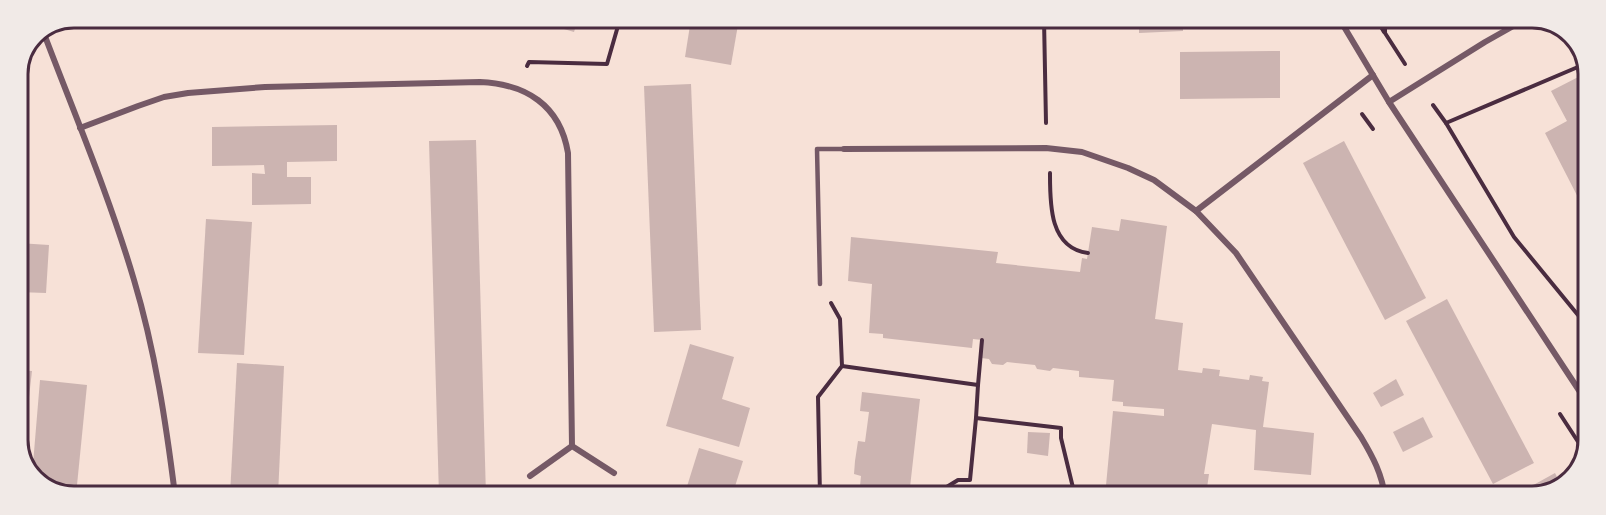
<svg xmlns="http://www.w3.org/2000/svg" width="1606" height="515" font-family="'Nunito Sans',sans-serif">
  <rect width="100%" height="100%" fill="#f7e1d7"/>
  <g fill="#ccb4b1">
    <polygon points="298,18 372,18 372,21 298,20"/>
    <polygon points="530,19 578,19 574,32"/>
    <polygon points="691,19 739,19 731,65 685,57"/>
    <polygon points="1139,19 1183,20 1183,31 1139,33"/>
    <polygon points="1280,51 1280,98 1180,99 1180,52"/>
    <polygon points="1588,72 1587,215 1545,133 1567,121 1551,91"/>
    <polygon points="691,84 701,330 654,332 644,86"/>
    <polygon points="337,125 337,161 287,162 287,177 311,177 311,204 252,205 252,173 265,174 264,165 212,166 212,127"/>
    <polygon points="476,140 486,496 439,496 429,141"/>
    <polygon points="1344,141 1426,298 1385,320 1303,163"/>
    <polygon points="206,219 252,222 244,355 198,353"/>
    <polygon points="1121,219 1167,226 1155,319 1183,323 1178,370 1202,373 1203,368 1220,370 1219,376 1249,380 1250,375 1263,377 1262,381 1269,382 1263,427 1314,433 1311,475 1254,470 1256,430 1212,424 1204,474 1209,474 1206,495 1202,494 1202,497 1105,496 1113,411 1164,416 1164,409 1123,406 1123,402 1112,401 1114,380 1079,377 1079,371 1053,368 1050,371 1037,369 1035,365 1007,362 1003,365 992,364 989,359 981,358 982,340 973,339 972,348 883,338 883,334 869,333 872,284 848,281 851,237 998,252 996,263 1080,272 1082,258 1087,259 1092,227 1119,231"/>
    <polygon points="18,243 49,245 46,293 18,292"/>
    <polygon points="1447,299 1534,463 1493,484 1406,321"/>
    <polygon points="690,344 734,357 722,399 750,408 739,447 666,426"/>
    <polygon points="237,363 284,366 278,495 230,495"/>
    <polygon points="18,370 32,371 29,397 18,395"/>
    <polygon points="1396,379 1404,395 1381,407 1373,393"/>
    <polygon points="40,380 87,385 76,495 59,495 32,476"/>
    <polygon points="862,392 920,399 909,496 859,496 861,476 854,474 855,461 858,441 865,442 869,412 860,411"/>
    <polygon points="1423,417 1433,437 1403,452 1393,432"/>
    <polygon points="1028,432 1050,433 1048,456 1027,453"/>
    <polygon points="699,448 743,461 732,496 684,496"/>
    <polygon points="1555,473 1562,487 1532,497 1524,497 1521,492"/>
    <rect x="360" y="489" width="30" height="6"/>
  </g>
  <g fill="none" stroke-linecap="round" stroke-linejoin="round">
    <g stroke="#4a2c40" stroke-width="4">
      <polyline points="1044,19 1046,123"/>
      <polyline points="1377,20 1384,32"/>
      <polyline points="1385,20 1385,33 1405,64"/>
      <polyline points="527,66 529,62 607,64 620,19"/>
      <polyline points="1433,105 1446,123 1585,64"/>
      <polyline points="1362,114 1373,129"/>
      <polyline points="1446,123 1514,237 1587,326"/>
      <path d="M 1050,173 C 1050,203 1049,248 1088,253"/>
      <polyline points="842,366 978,385 976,418 1061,428 1061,438 1075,496"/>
      <polyline points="978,385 982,340"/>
      <polyline points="1560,414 1586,454"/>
      <polyline points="820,496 818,397 842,366 840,319 831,303"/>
      <polyline points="932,496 958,480 970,480 976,418"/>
    </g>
    <polyline stroke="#755966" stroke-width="4.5" points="820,284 817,149 844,149"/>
    <g stroke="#755966" stroke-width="6">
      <polyline points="1340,20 1389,102 1586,401"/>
      <path d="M 43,31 C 74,113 109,195 134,280 C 155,350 166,423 175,495"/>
      <path d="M 1373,75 L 1196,211 L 1236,253 L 1361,437 C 1373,457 1382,474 1385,497"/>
      <polyline points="1389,102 1485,42 1524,20"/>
      <path d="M 80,128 L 138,106 L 164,97 L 188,93 L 265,87 L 480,82 C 526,84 560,105 568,153 L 572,446"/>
      <polyline points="844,149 1046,148 1082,152 1128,168 1154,180 1196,211"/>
      <polyline points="530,476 572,446 614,473"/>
    </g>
  </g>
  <path d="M0 0H1606V515H0ZM74 28H1532A46 46 0 0 1 1578 74V440A46 46 0 0 1 1532 486H74A46 46 0 0 1 28 440V74A46 46 0 0 1 74 28Z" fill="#f1eae7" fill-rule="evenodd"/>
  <path fill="none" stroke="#4a2c40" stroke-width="3" d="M74 28H1532A46 46 0 0 1 1578 74V440A46 46 0 0 1 1532 486H74A46 46 0 0 1 28 440V74A46 46 0 0 1 74 28Z"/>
</svg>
